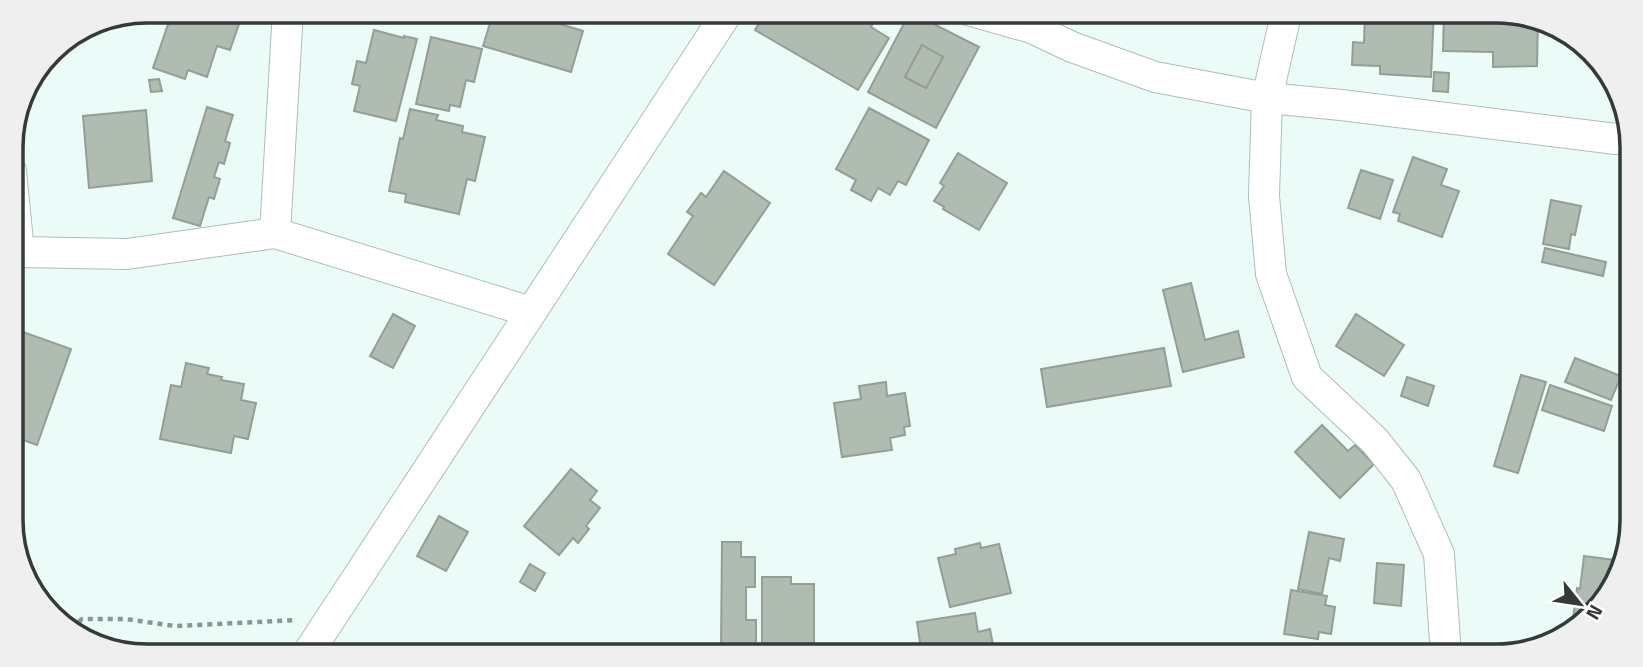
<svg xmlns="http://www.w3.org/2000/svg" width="1643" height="667" font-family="'Titillium Web',sans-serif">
  <rect width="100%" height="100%" fill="#ebfcf8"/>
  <g fill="#b0bbb1" stroke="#939e94" stroke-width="2" fill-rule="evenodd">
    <polygon points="173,10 231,10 228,20 239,24 230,50 217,46 207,77 188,70 185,79 153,68"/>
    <polygon points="494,10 514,10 583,31 571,72 483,46"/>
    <polygon points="767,10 855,10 874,21 871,27 889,38 858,90 755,30"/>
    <polygon points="1365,10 1434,10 1431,77 1380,74 1380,66 1352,65 1353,42 1364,43"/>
    <polygon points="1444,10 1496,10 1538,19 1537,66 1493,67 1493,52 1443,51"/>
    <path d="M 910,12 L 979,47 L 936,128 L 868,92 ZM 922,45 L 943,57 L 926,88 L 905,77 Z"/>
    <polygon points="374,30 404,38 404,36 417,39 396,121 354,111 360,86 352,84 357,61 366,63"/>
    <polygon points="431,37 482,49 474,82 466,80 460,107 450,105 449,111 416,104"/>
    <polygon points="922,45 943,57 926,88 905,77"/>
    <polygon points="1434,72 1449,73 1448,92 1433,91"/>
    <polygon points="159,79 162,91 151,92 149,80"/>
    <polygon points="207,107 233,115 225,141 230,143 224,164 219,162 214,177 220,179 214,199 209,197 200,226 173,218"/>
    <polygon points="869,108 929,140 906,185 898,181 890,195 878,188 871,201 851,190 856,180 836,169"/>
    <polygon points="410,109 438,115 436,120 463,126 462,132 485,137 475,181 467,179 459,214 405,202 406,194 389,191 400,138 403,139"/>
    <polygon points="146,110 152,181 89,188 83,116"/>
    <polygon points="958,153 1007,183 979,230 943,209 944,207 934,201 944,186 940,183"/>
    <polygon points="1413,157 1447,169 1441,185 1459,191 1442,237 1398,221 1400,214 1393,212"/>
    <polygon points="1361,170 1393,180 1380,219 1348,208"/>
    <polygon points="724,171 770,203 714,285 668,254 693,216 687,212 701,193 706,197"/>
    <polygon points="1551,200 1581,206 1575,235 1571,234 1569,249 1543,244"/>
    <polygon points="1545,248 1606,262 1603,276 1542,262"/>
    <polygon points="1191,283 1205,340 1238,331 1244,357 1183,372 1163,290"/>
    <polygon points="393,314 415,326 393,368 370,356"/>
    <polygon points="1356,314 1404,345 1384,376 1336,346"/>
    <polygon points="20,331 71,349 37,445 12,436 12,379 21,355 12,352"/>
    <polygon points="1164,348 1171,386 1047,407 1041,369"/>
    <polygon points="1575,358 1621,376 1611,400 1565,382"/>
    <polygon points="186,363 209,368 207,374 222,377 221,380 244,384 241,400 256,403 248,439 234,436 231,453 160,439 171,385 181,387"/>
    <polygon points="1521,375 1546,382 1518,473 1494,466"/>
    <polygon points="1407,377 1434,386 1428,406 1401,396"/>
    <polygon points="886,382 887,396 905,393 910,426 904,427 905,435 890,438 892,450 842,457 834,403 861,399 859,386"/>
    <polygon points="1550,385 1612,406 1604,431 1542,410"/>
    <polygon points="1322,425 1348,451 1355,445 1374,464 1340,498 1295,452"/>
    <polygon points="571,469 597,491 590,500 600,508 586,526 589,529 578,543 573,538 559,555 524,526"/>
    <polygon points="439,516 468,532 446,571 417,556"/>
    <polygon points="1309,532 1344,539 1340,561 1329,558 1322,594 1298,589"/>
    <polygon points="722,542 741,542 741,557 755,557 755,587 746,587 746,620 756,620 756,650 721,649"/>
    <polygon points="980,543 981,548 999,544 1011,593 950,607 938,558 956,554 955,549"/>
    <polygon points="1584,556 1624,561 1622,572 1585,620 1573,619 1577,588 1580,589"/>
    <polygon points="1377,563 1404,565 1401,606 1374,603"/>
    <polygon points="530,564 545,573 535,591 520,582"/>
    <polygon points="762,577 791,577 791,584 814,584 814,643 762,643"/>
    <polygon points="1291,590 1327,596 1325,605 1335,607 1331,634 1319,632 1318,639 1284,634"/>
    <polygon points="975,613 978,632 990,629 995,656 922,656 917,622"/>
    <polygon points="1339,644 1339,656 1275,656 1274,648"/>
    <polygon points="1263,652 1263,656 1220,656 1220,653"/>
  </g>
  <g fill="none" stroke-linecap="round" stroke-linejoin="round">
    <g stroke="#aebebb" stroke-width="32">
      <g id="street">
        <polyline points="288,10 275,233 531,312"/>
        <polyline points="968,10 1032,28 1072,47 1155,77 1267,98 1341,105 1616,139 1631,139"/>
        <polyline points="1287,10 1267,98 1264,196 1271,274 1307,377 1375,441 1406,480 1439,554 1446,656"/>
        <polyline points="11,171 19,252"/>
        <polyline points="11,256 19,252 127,254 275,233"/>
        <polyline points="306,656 729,10"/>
      </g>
    </g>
    <polyline stroke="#8a9693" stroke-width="4.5" stroke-dasharray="5 5" stroke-linecap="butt" points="71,628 82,619 125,619 175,626 297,620"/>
    <use href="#street" stroke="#fff" stroke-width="30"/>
  </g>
  <path d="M0 0H1643V667H0ZM147 23H1496A124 124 0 0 1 1620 147V520A124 124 0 0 1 1496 644H147A124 124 0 0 1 23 520V147A124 124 0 0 1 147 23Z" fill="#efefef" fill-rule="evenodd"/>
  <path fill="none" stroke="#343a39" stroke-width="3.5" d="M147 23H1496A124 124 0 0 1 1620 147V520A124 124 0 0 1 1496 644H147A124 124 0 0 1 23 520V147A124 124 0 0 1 147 23Z"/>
  <g transform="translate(1580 604) rotate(120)" stroke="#ffffff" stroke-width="5" paint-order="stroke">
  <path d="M0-5L12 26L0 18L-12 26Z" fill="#343a39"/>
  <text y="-10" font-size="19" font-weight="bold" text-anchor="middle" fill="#343a39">N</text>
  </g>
</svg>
